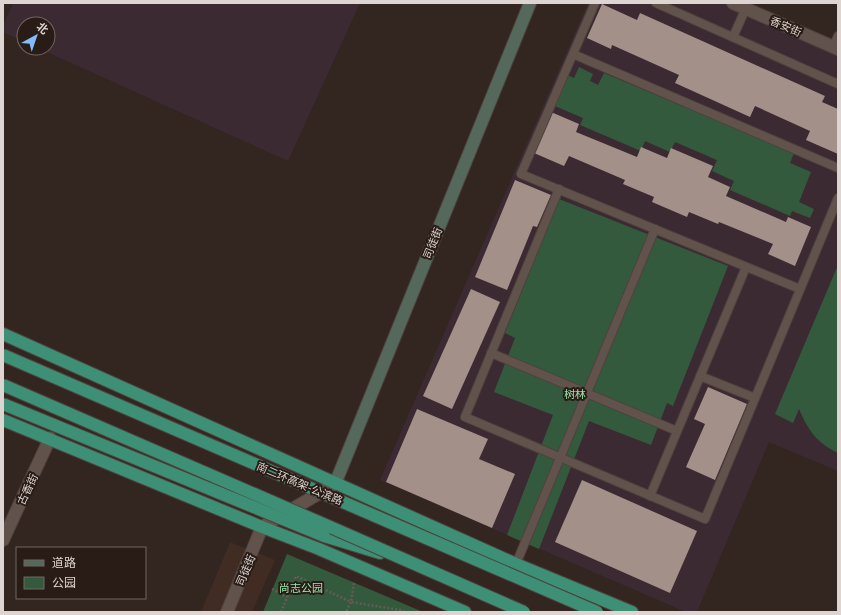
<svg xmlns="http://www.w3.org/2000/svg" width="841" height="615" font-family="Lato,'Noto Sans SC',sans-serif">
  <rect width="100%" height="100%" fill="#332520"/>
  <polygon fill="#402c23" points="230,542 275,560 252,612 201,612"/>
  <g fill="#3c2a33">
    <polygon points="13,3 360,3 288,161 38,48 48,48 48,24 24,24 24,42 3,32 3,26"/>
    <polygon points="588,3 733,3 838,49 838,471 769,442 697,612 686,612 380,480"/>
  </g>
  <g fill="#345a3e">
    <polygon points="579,67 593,74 590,81 598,85 604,73 794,153 790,163 811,172 799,202 814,209 810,218 792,211 790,216 730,190 734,181 712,171 717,160 675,142 670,152 645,141 641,151 580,125 583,118 555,106 568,75 574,78"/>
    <polygon points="559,199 728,266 673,406 667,403 651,445 589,421 539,549 507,535 553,415 494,392 515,338 505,333"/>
    <path d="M 838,265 L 838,453 C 817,443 808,430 799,409 L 793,423 L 775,414 Z"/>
    <polygon points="287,554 423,612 263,612"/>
  </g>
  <g fill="#a29089">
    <polygon points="602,4 637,20 640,13 825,96 822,102 838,109 838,154 806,140 810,131 755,106 750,117 675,83 679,75 612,45 611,49 587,38"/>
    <polygon points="551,112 579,124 576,132 637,157 641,147 667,158 671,148 713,166 708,177 730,187 726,196 786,222 788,217 811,227 795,266 768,254 773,244 719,222 718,224 689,212 687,217 652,202 654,197 623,184 625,180 569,156 564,166 534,153"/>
    <polygon points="515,180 551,195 537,227 533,226 507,290 475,277"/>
    <polygon points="471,289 500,302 452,409 423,396"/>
    <polygon points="708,387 747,404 715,480 686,467 705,424 694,419"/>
    <polygon points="417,409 488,439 479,459 515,474 492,528 386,482"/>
    <polygon points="582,480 697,531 670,593 555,542"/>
  </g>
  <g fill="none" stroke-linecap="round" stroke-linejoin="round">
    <g stroke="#4e413d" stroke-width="10">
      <g id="service">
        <polyline points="595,3 521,174 800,289"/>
        <polyline points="656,3 838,84"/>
        <polyline points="733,37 746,8"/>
        <polyline points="833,47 838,36"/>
        <polyline points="573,54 838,168"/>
        <polyline points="559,189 465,417 705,519 838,198"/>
        <polyline points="491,353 677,431"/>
        <polyline points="700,376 755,398"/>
        <polyline points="650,496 746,267"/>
        <polyline points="516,564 655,229"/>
      </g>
    </g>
    <g stroke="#4e413d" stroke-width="14">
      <g id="minor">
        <polyline points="3,540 50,438"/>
        <polyline points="227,612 262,527"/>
      </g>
    </g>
    <g stroke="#4e413d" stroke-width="14">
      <g id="tertiary">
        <polyline points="733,3 838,49"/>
        <polyline points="262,527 335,484"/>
      </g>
    </g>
    <g stroke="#4e413d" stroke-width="14">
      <polyline id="secondary" points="335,484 530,3"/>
    </g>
    <g stroke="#4e413d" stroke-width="14">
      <g id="trunk">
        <polyline points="3,334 516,564 632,612"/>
        <polyline points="3,420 262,527 319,549 465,612"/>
        <polyline points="324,536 380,553"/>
      </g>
    </g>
    <g stroke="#665a55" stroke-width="2.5" stroke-dasharray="2 2" stroke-linecap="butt">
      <polyline points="354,583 351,602 400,610 405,612"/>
      <polyline points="272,589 287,597"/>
      <polyline points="281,612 296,576 351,602 346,612"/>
    </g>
    <use href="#service" stroke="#62524c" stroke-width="8"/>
    <use href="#minor" stroke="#62524c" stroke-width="12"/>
    <use href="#tertiary" stroke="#62524c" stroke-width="12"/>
    <use href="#secondary" stroke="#54695b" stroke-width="12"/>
    <use href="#trunk" stroke="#3d9075" stroke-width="12"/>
    <g stroke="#4e413d" stroke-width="14" stroke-linecap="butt">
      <g id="trunk-bridge">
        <polyline points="3,355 597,612"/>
        <polyline points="3,385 328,526 524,612"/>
        <polyline points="3,404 324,536"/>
      </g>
    </g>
    <use href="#trunk-bridge" stroke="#3d9075" stroke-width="12"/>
  </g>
  <g text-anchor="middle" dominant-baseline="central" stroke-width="4" stroke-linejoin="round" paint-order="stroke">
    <g font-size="11" fill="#ded4d1" stroke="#291c16">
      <text transform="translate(786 26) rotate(24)">香安街</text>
      <text transform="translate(432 243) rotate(-68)">司徒街</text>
      <text transform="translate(300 483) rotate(23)">南二环高架-公滨路</text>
      <text transform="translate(27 489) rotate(-65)">古香街</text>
      <text transform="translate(245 570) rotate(-67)">司徒街</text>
    </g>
    <g font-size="11" fill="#9be6ae" stroke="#291c16">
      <text x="575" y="393">树林</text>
      <text x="301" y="587">尚志公园</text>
    </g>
  </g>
  <rect width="841" height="615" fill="none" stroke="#ded4d1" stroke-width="8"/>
  <rect x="16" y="547" width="130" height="52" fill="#291c16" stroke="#716661"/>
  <rect x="24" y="560" width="20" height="6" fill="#54695b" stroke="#716661"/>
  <text x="52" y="567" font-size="12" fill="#ded4d1">道路</text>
  <rect x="24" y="577" width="20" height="12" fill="#345a3e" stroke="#716661"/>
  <text x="52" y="587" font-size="12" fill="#ded4d1">公园</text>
  <g transform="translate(36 36) rotate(40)"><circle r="19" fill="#291c16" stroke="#716661"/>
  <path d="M0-3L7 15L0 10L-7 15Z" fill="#84bcfb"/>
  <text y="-6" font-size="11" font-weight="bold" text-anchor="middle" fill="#ded4d1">北</text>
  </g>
</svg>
